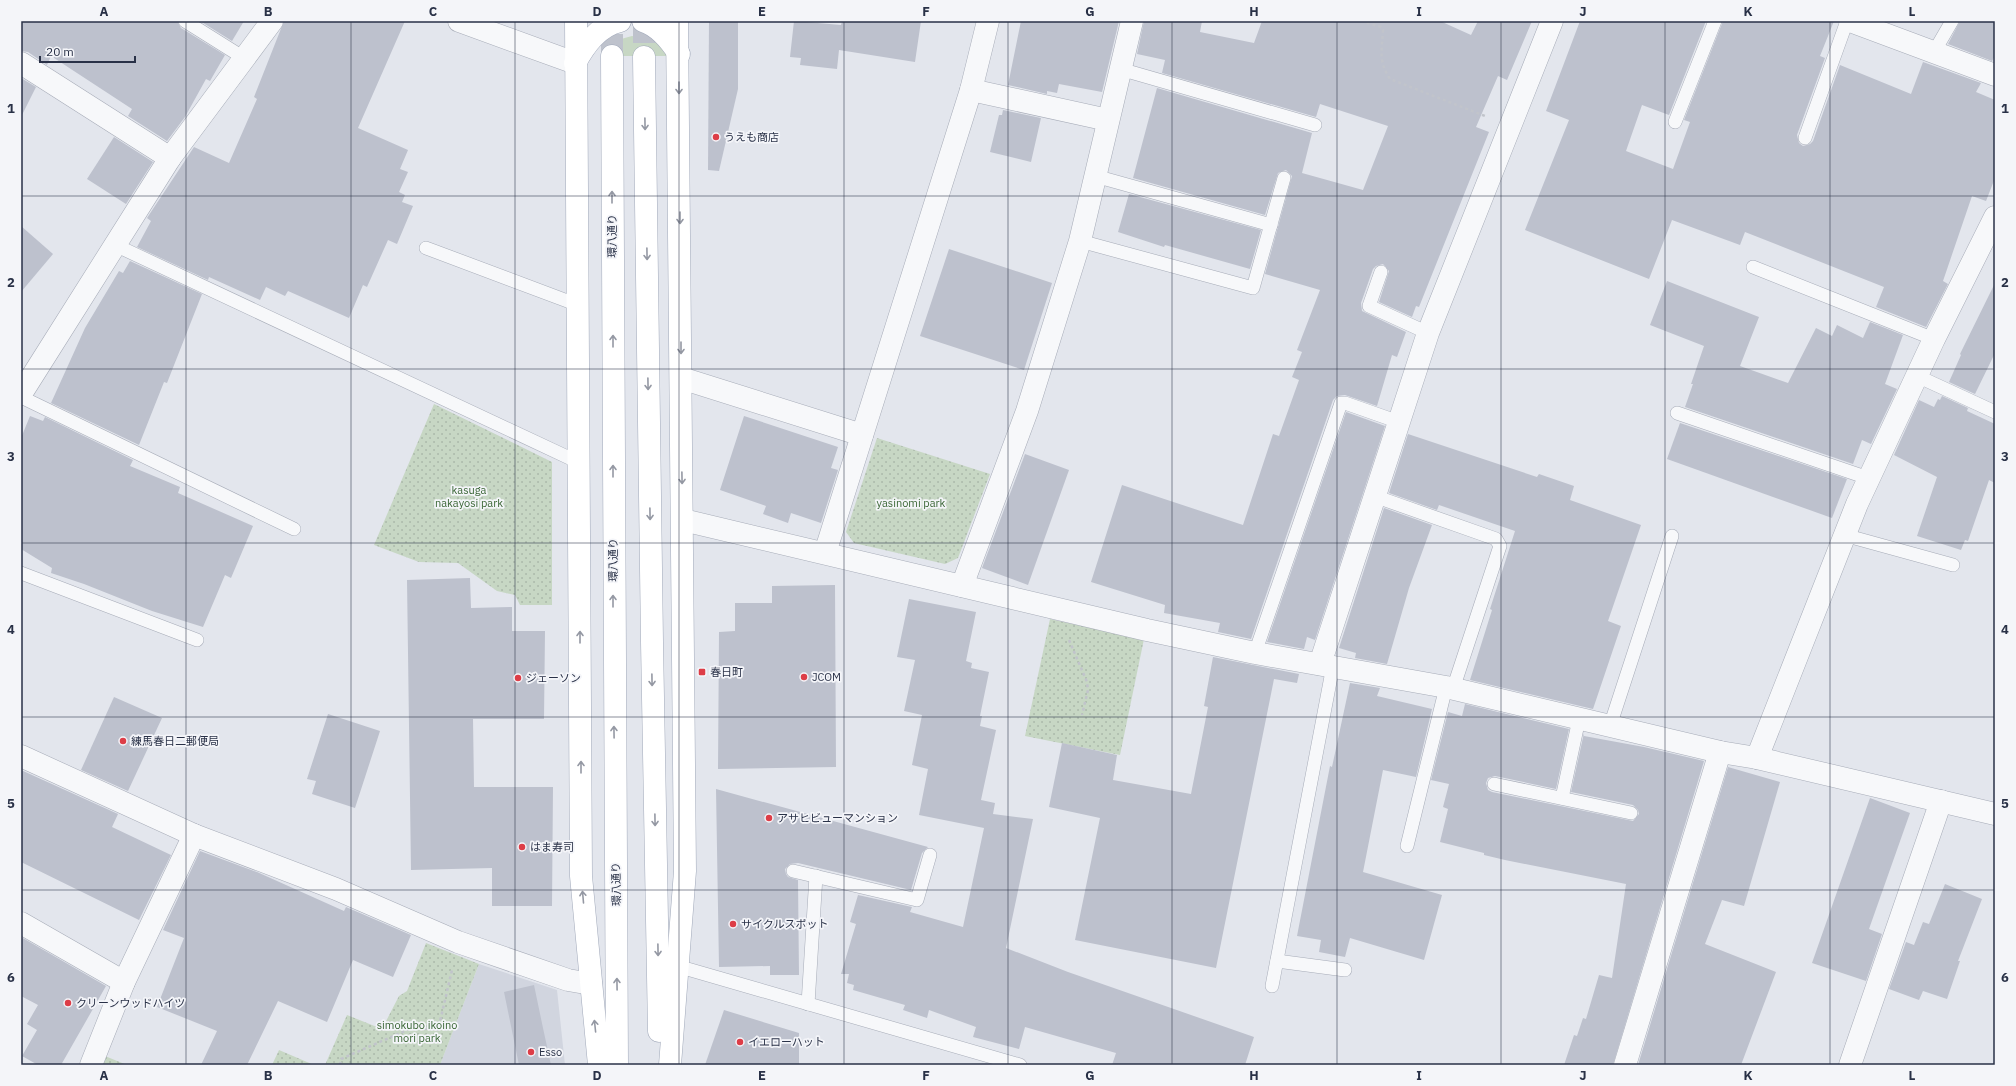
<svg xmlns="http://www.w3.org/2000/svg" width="2016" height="1086" font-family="'IBM Plex Sans','Noto Sans JP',sans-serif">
  <defs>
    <pattern id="park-dots" width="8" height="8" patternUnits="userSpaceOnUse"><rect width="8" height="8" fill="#c7d7c4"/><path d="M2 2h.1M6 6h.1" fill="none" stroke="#abb9aa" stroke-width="1.8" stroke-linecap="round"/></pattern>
  </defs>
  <rect width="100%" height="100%" fill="#e3e6ed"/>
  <polygon fill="#d1d5df" points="479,964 557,990 565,1065 440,1065"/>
  <polygon fill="#c7d7c4" points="632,36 655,40 670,56 612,56 610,46 621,39"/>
  <g fill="url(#park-dots)">
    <polygon points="434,404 552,462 552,605 520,605 515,595 497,591 458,563 419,562 374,545"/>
    <polygon points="877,438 990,474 958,558 945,564 854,543 846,532"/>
    <polygon points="1050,619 1144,639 1120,755 1025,736"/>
    <polygon points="426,943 479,964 440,1065 325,1065 347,1015 382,1029 399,996 407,991"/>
    <polygon points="279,1050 314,1065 272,1065"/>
    <polygon points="105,1056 127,1065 102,1065"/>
  </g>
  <g fill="#bdc1cd">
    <polygon points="21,21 177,21 181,28 225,55 210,81 206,79 185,117 167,141 128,116 132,109 51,56 47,65 28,52 21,51"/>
    <polygon points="200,21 244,21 232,41"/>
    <polygon points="284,21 405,21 358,128 408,150 400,169 408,172 399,192 405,195 402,202 413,206 397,244 388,240 367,287 363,285 349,318 288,291 285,296 266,287 260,300 209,277 208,280 137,247 151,221 147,218 194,147 229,163 257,99 254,97"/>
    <polygon points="709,21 738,21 738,89 719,171 708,170"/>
    <polygon points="794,21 841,25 842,21 921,21 915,62 839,50 837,69 800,65 801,58 790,57"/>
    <polygon points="1021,21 1119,21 1102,92 1059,84 1057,93 1047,91 1047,94 1008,85"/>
    <polygon points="1144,21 1202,21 1200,32 1254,43 1262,21 1440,21 1471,35 1478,21 1532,21 1507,80 1498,76 1476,127 1489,132 1419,307 1416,306 1412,317 1379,302 1389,271 1383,264 1376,266 1373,269 1361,303 1362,311 1406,332 1397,357 1392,355 1377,406 1345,395 1337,396 1333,400 1251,639 1218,632 1220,623 1164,613 1165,605 1091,582 1122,485 1243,525 1273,434 1279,436 1299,380 1292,377 1302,352 1297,350 1320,290 1265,274 1292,176 1286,170 1278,173 1265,215 1133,178 1157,88 1312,133 1302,173 1363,190 1388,126 1320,104 1316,117 1162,73 1165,60 1137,54"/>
    <polygon points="1580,21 1706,21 1669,115 1642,105 1626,151 1673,169 1690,122 1684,120 1723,21 1834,21 1820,56 1825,58 1797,135 1799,143 1803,146 1810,144 1813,141 1840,65 1911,94 1923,62 1981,83 1976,92 1995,100 1995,178 1986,201 1972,196 1943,281 1948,284 1926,327 1876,307 1884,287 1745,232 1740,245 1672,220 1649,279 1525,230 1569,120 1546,111"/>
    <polygon points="1960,21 1995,21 1995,56 1992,61 1948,44"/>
    <polygon points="21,78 36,87 21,117"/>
    <polygon points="1003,110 1041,118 1031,162 990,152 999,115 1002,115"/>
    <polygon points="114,137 153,162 126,204 87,179"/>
    <polygon points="1129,194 1261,230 1250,269 1165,245 1164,247 1118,232"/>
    <polygon points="21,226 53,254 21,292"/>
    <polygon points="949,249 1052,283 1024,370 920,336"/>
    <polygon points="130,261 202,294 167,383 164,382 139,445 51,403 85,328 119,271 123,273"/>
    <polygon points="1667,281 1759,317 1740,366 1788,383 1816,328 1832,336 1837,325 1863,338 1870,322 1903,335 1885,384 1897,389 1871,444 1862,440 1853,464 1685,407 1693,384 1691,384 1704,346 1650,325"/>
    <polygon points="1995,283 1995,353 1975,394 1949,382 1961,355 1960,354"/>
    <polygon points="1942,396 1968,408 1967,411 1995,424 1995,483 1989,480 1968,541 1965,540 1961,550 1917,536 1937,477 1894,455 1919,400 1934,407 1938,399 1940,400"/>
    <polygon points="1346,412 1385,426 1315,640 1307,637 1304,649 1267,642"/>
    <polygon points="30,416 43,421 45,417 133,460 130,466 180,487 178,493 253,526 231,578 225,575 203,627 152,611 84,584 51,573 52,568 21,549 21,438"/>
    <polygon points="744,416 838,447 831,468 838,470 821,523 791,513 788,523 763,514 766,506 720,490"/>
    <polygon points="1680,423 1847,479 1832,518 1667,459"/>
    <polygon points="1408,434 1537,477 1539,474 1574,486 1570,500 1641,525 1608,621 1621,626 1593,709 1470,680 1492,610 1490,609 1515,531 1439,505 1437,510 1389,493"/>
    <polygon points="1025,454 1069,470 1028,585 982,568"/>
    <polygon points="1384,508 1432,525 1409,588 1387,664 1355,658 1356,653 1339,648"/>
    <polygon points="470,578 471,608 512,607 512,631 545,631 544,719 473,719 474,787 553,787 552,906 492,906 492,868 411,870 407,580"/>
    <polygon points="835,585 836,767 718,769 719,632 735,631 735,603 772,603 772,586"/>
    <polygon points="909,599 976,612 966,661 972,663 971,668 989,672 980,716 982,716 980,726 996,730 981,800 995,803 993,814 1033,819 1006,948 1068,972 1254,1037 1245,1065 1112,1065 1116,1053 1025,1027 1019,1049 973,1037 976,1027 929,1010 927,1018 903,1010 905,1005 853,990 854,985 847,983 849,974 841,974 856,924 850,922 858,895 912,907 910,912 963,927 984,828 919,815 928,769 912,765 922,715 904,711 915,660 897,657"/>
    <polygon points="1213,657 1299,674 1297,683 1274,679 1216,968 1075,940 1100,818 1049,807 1062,743 1117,755 1113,780 1191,794 1208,707 1204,706"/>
    <polygon points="1350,683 1380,688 1377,696 1432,709 1416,777 1383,770 1363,872 1442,895 1424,960 1350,938 1345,957 1319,952 1321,940 1297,936 1330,766 1332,767"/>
    <polygon points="114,697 162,718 128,791 81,770"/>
    <polygon points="1465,704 1569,729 1556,789 1495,776 1488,778 1486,783 1488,790 1492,792 1633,821 1639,814 1638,810 1633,805 1571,792 1584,733 1584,736 1644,747 1704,761 1613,1065 1564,1065 1574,1035 1577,1036 1583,1018 1586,1019 1599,975 1612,978 1626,884 1505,860 1484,855 1484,853 1440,842 1448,809 1443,807 1449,784 1431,780 1448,712 1462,716"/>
    <polygon points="328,714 380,731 355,808 312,794 316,781 307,779"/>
    <polygon points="1728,767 1780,782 1744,906 1722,900 1705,944 1776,972 1741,1065 1638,1065"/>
    <polygon points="21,770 118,814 112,827 171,855 139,920 21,862"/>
    <polygon points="716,789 928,847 922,853 911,890 798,863 790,864 785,869 786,874 788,877 798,880 799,975 770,975 770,966 719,967"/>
    <polygon points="1870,798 1910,813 1869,929 1882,934 1866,981 1812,963"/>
    <polygon points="200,851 257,872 344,911 346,907 411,935 393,977 353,960 327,1022 278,1001 247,1065 201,1065 217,1031 157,1007 184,938 163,930"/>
    <polygon points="1945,884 1982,899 1958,961 1960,961 1947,999 1923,991 1919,1000 1889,989 1906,942 1914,945 1923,922 1929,924"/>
    <polygon points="21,937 106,986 61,1065 38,1065 22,1056 37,1030 27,1024 38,1005 21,996"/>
    <polygon points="534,985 543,1028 551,1065 519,1065 504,992"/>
    <polygon points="724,1010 799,1033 799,1065 705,1065"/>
  </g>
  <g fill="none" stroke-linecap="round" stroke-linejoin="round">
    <g stroke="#bec2cc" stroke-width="22" stroke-dasharray="22 11" stroke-linecap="butt">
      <polyline points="644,21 644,57"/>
      <polyline points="612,56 612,21"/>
    </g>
    <g stroke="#a7acb8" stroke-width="14">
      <g id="lane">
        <polyline points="185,21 244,58"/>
        <polyline points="1934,52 1952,21"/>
        <polyline points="1120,69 1315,125"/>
        <polyline points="1675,122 1715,21"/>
        <polyline points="1805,138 1847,21"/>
        <polyline points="1095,176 1271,225"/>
        <polyline points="1080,241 1253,288 1284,178"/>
        <polyline points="115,245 578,462"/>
        <polyline points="426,248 578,305"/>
        <polyline points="1753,267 1934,339"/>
        <polyline points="1381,272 1369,306 1428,333"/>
        <polyline points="1917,376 1995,412"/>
        <polyline points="21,397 294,529"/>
        <polyline points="1677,413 1868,478"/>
        <polyline points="1374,496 1496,539 1500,546 1453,689"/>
        <polyline points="1844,535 1953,565"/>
        <polyline points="21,573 197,640"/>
        <polyline points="1255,653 1340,406 1341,403 1345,403 1399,422"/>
        <polyline points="1610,726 1672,536"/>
        <polyline points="1494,784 1631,813"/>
        <polyline points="1562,798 1579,719"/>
        <polyline points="1407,846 1446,687"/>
        <polyline points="793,871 917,900 930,855"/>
        <polyline points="1277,961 1345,970"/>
        <polyline points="677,966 1020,1065"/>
        <polyline points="1272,986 1333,666"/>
        <polyline points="808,1004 816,876"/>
      </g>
    </g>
    <g stroke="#a7acb8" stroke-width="23">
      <g id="street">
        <polyline points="459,21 575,63"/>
        <polyline points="1850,21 1995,75"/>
        <polyline points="21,63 170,158"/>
        <polyline points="971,90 1108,120"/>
        <polyline points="681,378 862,435"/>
        <polyline points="21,394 170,158 272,21"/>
        <polyline points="683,520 1147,630 1255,653 1446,687 1720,752 1757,758 1995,814"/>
        <polyline points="825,553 971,90 988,21"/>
        <polyline points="962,586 1027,411 1080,241 1132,21"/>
        <polyline points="1320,664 1428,333 1552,21"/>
        <polyline points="21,756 194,835 336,889 458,942 568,980 591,984"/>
        <polyline points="1757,758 1857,504 1934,339 1995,217"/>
        <polyline points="21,923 124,982"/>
        <polyline points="91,1065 124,982 194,835"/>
        <polyline points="1625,1065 1720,752"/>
        <polyline points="1850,1065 1941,801"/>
      </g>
    </g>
    <g stroke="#a1a9ba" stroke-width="23">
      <g id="primary">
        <polyline points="576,21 581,876 599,1065"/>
        <path d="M 643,21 C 659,26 670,40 679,54"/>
        <polyline points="612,56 617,1065"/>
        <polyline points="644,57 652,642 659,1031"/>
        <path d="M 575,63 C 585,45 598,26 620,21"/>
        <polyline points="670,1065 685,871 677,21"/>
      </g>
    </g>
    <g stroke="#c1c4cb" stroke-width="2.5" stroke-dasharray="3 3" stroke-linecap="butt">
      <path d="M 1361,21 L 1381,27 L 1383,30 C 1382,50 1378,61 1390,79 L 1485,116"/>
      <polyline points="1069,640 1087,682 1088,690 1082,715"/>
      <polyline points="340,1065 341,1059 414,1027 438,1030 452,970"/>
    </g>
    <use href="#lane" stroke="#f7f8fa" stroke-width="13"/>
    <use href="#street" stroke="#f7f8fa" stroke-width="22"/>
    <use href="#primary" stroke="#fff" stroke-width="22"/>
  </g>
  <defs><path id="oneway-shaft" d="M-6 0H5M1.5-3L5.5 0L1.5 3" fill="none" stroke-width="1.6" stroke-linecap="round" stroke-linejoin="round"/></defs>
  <g stroke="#9498a3">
    <use href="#oneway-shaft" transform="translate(679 88) rotate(90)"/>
    <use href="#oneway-shaft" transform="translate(645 124) rotate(89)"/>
    <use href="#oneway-shaft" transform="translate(612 197) rotate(-90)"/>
    <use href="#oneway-shaft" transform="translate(680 218) rotate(90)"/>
    <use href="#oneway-shaft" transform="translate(647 254) rotate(89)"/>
    <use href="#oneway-shaft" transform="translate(613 341) rotate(-90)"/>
    <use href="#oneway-shaft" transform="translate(681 348) rotate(90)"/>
    <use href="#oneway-shaft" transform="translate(648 384) rotate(89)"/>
    <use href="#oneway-shaft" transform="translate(613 471) rotate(-90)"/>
    <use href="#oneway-shaft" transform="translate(682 478) rotate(89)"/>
    <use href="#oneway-shaft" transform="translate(650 514) rotate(89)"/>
    <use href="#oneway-shaft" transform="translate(613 601) rotate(-90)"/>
    <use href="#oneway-shaft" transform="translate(580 637) rotate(-90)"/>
    <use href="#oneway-shaft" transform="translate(652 680) rotate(89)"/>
    <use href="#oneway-shaft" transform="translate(614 732) rotate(-91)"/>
    <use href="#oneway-shaft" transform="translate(581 767) rotate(-90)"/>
    <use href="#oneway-shaft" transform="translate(655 820) rotate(89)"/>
    <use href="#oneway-shaft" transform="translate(583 897) rotate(-95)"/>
    <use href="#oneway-shaft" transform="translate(658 950) rotate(89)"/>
    <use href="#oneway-shaft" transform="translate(617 984) rotate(-91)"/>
    <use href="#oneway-shaft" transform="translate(595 1026) rotate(-96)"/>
  </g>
  <path fill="none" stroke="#293147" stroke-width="1" stroke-opacity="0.55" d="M 186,21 L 186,1065M 351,21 L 351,1065M 515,21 L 515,1065M 679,21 L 679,1065M 844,21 L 844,1065M 1008,21 L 1008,1065M 1172,21 L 1172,1065M 1337,21 L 1337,1065M 1501,21 L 1501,1065M 1665,21 L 1665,1065M 1830,21 L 1830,1065M 21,196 L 1995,196M 21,369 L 1995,369M 21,543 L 1995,543M 21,717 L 1995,717M 21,890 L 1995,890"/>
  <g fill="#dd3d47" stroke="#f4f5f9" stroke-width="1.5">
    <circle cx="716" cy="137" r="4"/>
    <rect x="698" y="668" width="8" height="8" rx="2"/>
    <circle cx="804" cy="677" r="4"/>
    <circle cx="518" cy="678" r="4"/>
    <circle cx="123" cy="741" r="4"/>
    <circle cx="769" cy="818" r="4"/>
    <circle cx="522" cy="847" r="4"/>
    <circle cx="733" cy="924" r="4"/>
    <circle cx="68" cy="1003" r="4"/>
    <circle cx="740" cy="1042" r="4"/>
    <circle cx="531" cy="1052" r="4"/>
  </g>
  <g text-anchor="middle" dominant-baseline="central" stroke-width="3.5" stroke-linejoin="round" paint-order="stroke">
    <g font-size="11" fill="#293147" stroke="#f4f5f9" text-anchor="start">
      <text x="724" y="137">うえも商店</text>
      <text x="710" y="672">春日町</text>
      <text x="812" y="677">JCOM</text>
      <text x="526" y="678">ジェーソン</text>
      <text x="131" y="741">練馬春日二郵便局</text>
      <text x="777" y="818">アサヒビューマンション</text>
      <text x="530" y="847">はま寿司</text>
      <text x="741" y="924">サイクルスポット</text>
      <text x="76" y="1003">クリーンウッドハイツ</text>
      <text x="748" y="1042">イエローハット</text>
      <text x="539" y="1052">Esso</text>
    </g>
    <g font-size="11" fill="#293147" stroke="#f4f5f9">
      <text transform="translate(612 236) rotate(-90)">環八通り</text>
      <text transform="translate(613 560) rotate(-90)">環八通り</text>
      <text transform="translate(616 884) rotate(-91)">環八通り</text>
    </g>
    <g font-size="11" fill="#396534" stroke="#f4f5f9">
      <text x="469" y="490">kasuga<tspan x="469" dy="13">nakayosi park</tspan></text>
      <text x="911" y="503">yasinomi park</text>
      <text x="417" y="1025">simokubo ikoino<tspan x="417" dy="13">mori park</tspan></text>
    </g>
  </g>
  <rect width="2016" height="1086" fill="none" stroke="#f4f5f9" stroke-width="44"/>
  <path d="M40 56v6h95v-6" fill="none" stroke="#293147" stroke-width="2"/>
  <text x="46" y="56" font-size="12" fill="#293147" stroke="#f4f5f9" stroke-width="3" paint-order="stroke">20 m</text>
  <rect x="22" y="22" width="1972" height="1042" fill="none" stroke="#293147" stroke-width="1.5"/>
  <g font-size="13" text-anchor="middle" font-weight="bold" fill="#293147">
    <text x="104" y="16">A</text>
    <text x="268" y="16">B</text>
    <text x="433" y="16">C</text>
    <text x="597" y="16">D</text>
    <text x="762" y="16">E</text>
    <text x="926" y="16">F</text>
    <text x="1090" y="16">G</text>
    <text x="1254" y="16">H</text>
    <text x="1419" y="16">I</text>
    <text x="1583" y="16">J</text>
    <text x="1748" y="16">K</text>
    <text x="1912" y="16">L</text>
    <text x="11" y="113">1</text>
    <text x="2005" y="113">1</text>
    <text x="11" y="287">2</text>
    <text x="2005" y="287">2</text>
    <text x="11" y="461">3</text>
    <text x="2005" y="461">3</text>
    <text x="11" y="634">4</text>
    <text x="2005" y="634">4</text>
    <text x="11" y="808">5</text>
    <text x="2005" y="808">5</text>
    <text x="11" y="982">6</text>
    <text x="2005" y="982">6</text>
    <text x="104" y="1080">A</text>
    <text x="268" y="1080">B</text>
    <text x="433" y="1080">C</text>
    <text x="597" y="1080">D</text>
    <text x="762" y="1080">E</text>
    <text x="926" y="1080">F</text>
    <text x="1090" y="1080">G</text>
    <text x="1254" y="1080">H</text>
    <text x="1419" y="1080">I</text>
    <text x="1583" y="1080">J</text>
    <text x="1748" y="1080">K</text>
    <text x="1912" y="1080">L</text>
  </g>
</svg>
